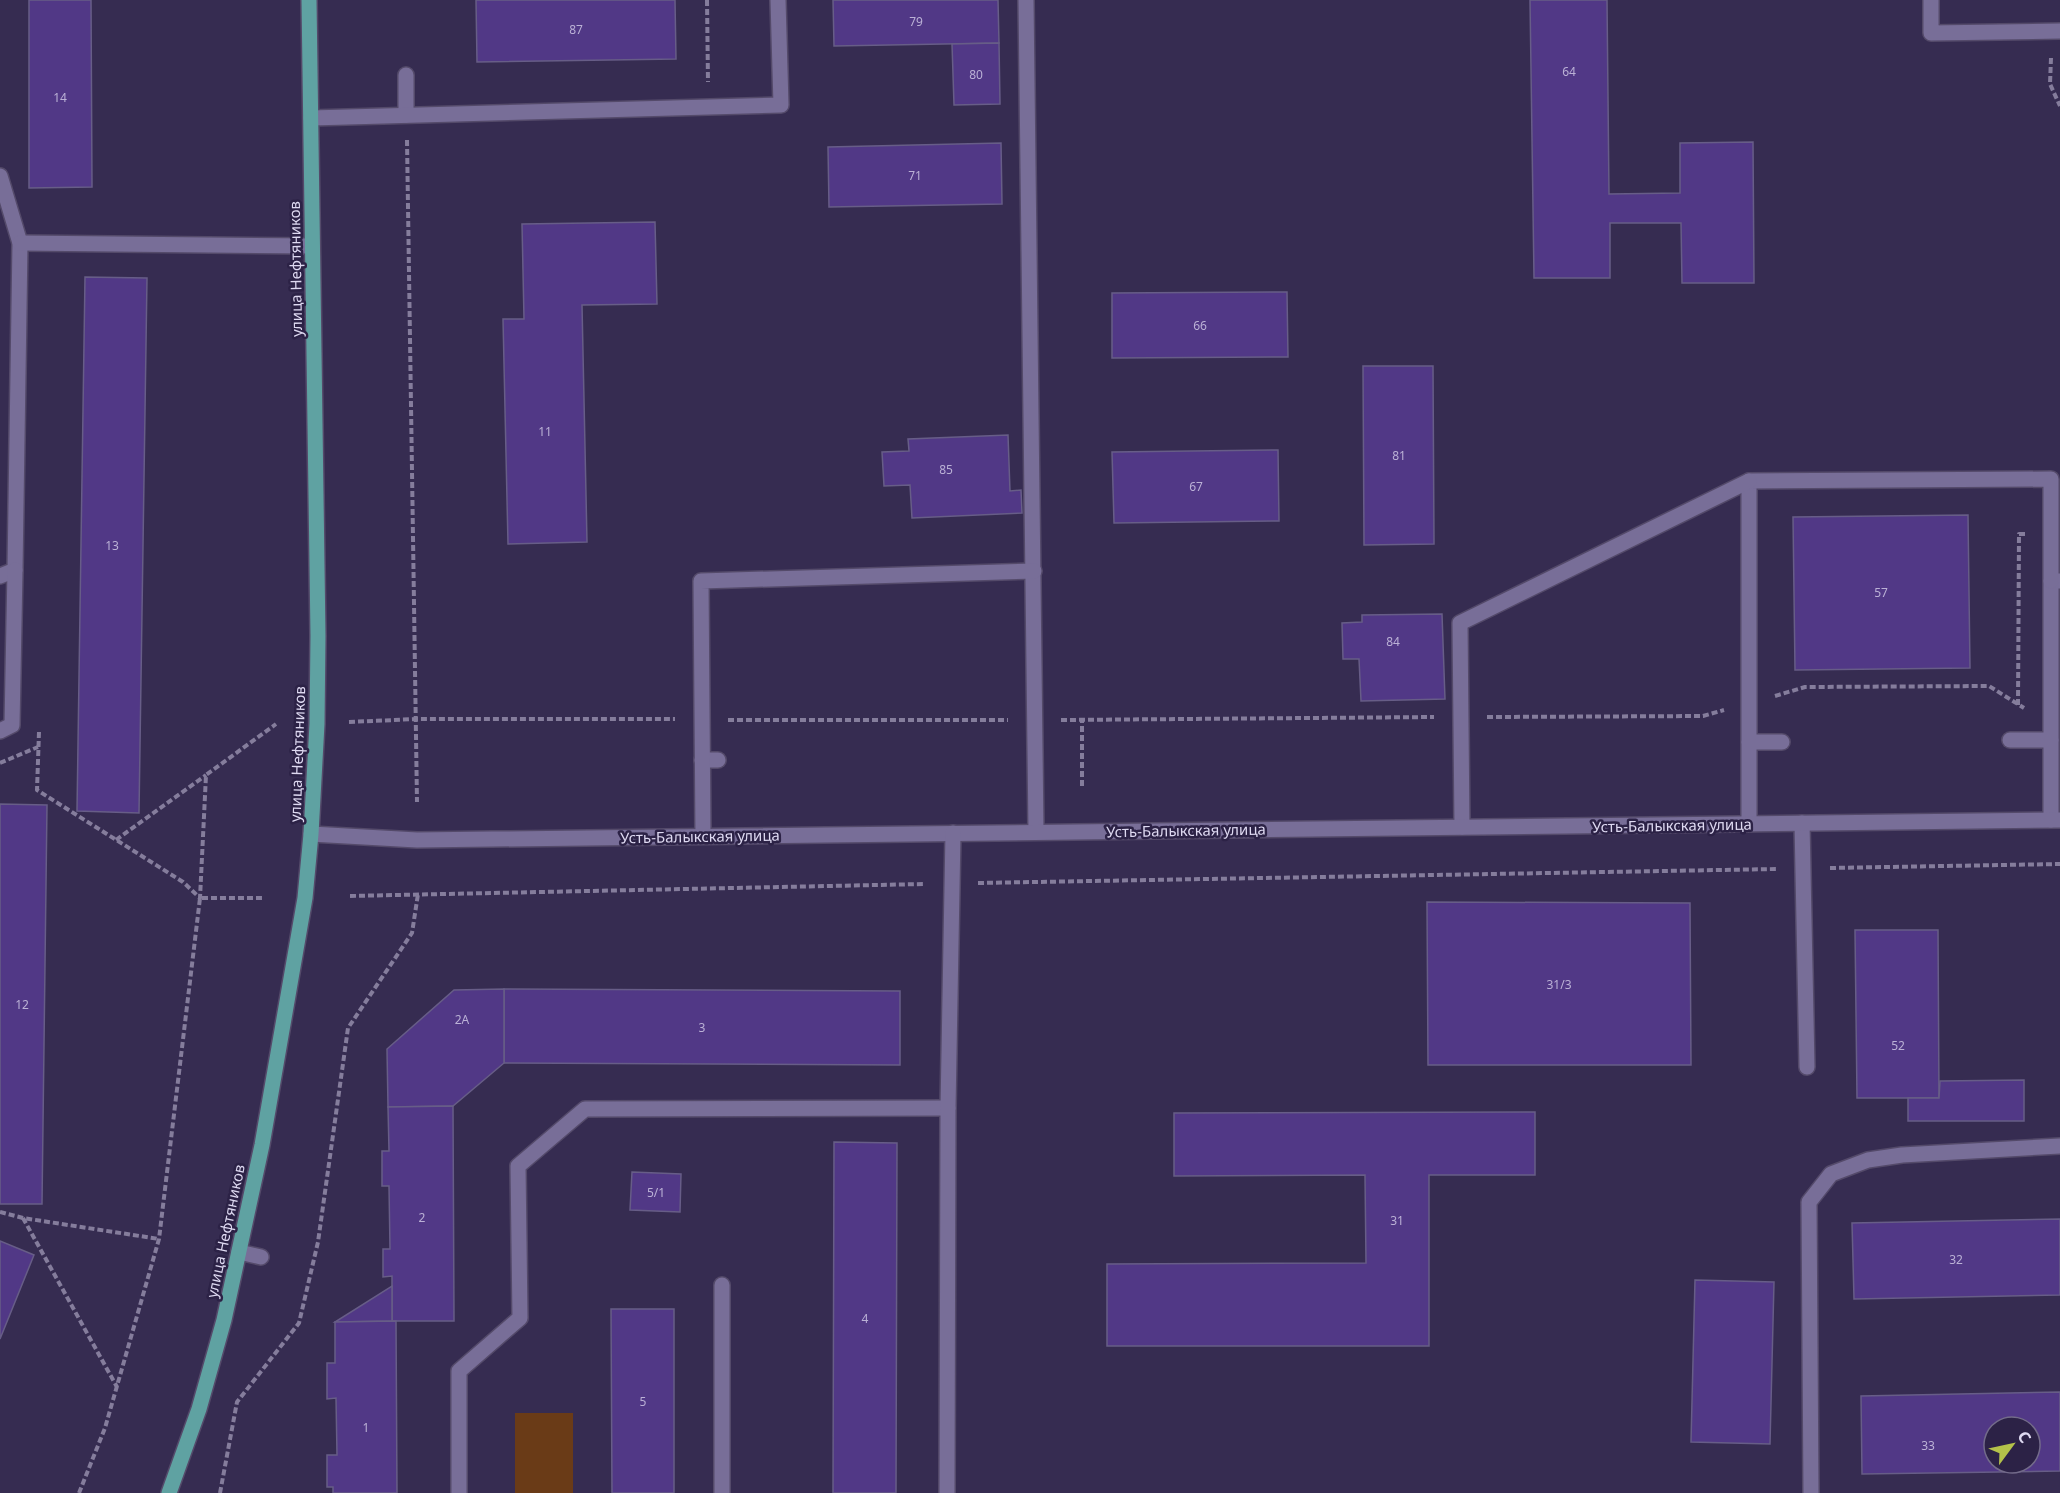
<svg xmlns="http://www.w3.org/2000/svg" width="2060" height="1493" font-family="'Noto Sans',sans-serif">
  <rect width="100%" height="100%" fill="#362c51"/>
  <rect fill="#6a3b17" x="515" y="1413" width="58" height="80"/>
  <g fill="#513886" stroke="#675d87" stroke-width="1.5" fill-rule="evenodd">
    <polygon points="29,0 91,0 92,187 29,188"/>
    <polygon points="476,0 675,0 676,59 477,62"/>
    <polygon points="833,0 998,0 999,43 834,46"/>
    <polygon points="1530,0 1607,0 1609,194 1680,193 1680,143 1753,142 1754,283 1682,283 1681,223 1610,223 1610,278 1534,278"/>
    <polygon points="999,43 1000,104 954,105 952,44"/>
    <polygon points="1001,143 1002,204 829,207 828,147"/>
    <polygon points="655,222 657,304 582,305 587,542 508,544 503,319 524,319 522,224"/>
    <polygon points="85,277 147,278 139,813 77,811"/>
    <polygon points="1287,292 1288,357 1112,358 1112,293"/>
    <polygon points="1363,366 1433,366 1434,544 1364,545"/>
    <polygon points="1008,435 1010,491 1021,490 1022,513 912,518 910,485 884,486 882,452 909,451 908,439"/>
    <polygon points="1278,450 1279,521 1114,523 1112,452"/>
    <polygon points="1968,515 1970,668 1795,670 1793,517"/>
    <polygon points="1442,614 1445,699 1361,701 1359,659 1343,659 1342,623 1362,622 1362,615"/>
    <polygon points="0,804 47,805 42,1204 0,1204"/>
    <polygon points="1427,902 1690,903 1691,1065 1428,1065"/>
    <polygon points="1855,930 1938,930 1939,1098 1857,1098"/>
    <polygon points="504,989 900,991 900,1065 504,1063"/>
    <polygon points="504,989 504,1063 453,1106 388,1107 387,1049 454,990"/>
    <polygon points="2024,1080 2024,1121 1908,1121 1908,1098 1939,1098 1940,1081"/>
    <polygon points="453,1106 454,1321 392,1321 392,1276 383,1277 383,1249 390,1249 389,1186 382,1186 382,1151 389,1151 388,1107"/>
    <polygon points="1535,1112 1535,1175 1429,1175 1429,1346 1107,1346 1107,1264 1366,1263 1365,1175 1174,1176 1174,1113"/>
    <polygon points="834,1142 897,1143 896,1493 833,1493"/>
    <polygon points="632,1172 681,1174 680,1212 630,1210"/>
    <polygon points="2060,1219 2060,1295 1854,1299 1852,1223"/>
    <polygon points="0,1241 34,1255 0,1339"/>
    <polygon points="1695,1280 1774,1282 1770,1444 1691,1442"/>
    <polygon points="392,1286 392,1321 335,1322"/>
    <polygon points="611,1309 674,1309 674,1493 612,1493"/>
    <polygon points="396,1321 397,1493 333,1493 333,1487 327,1487 327,1455 337,1455 336,1398 327,1399 327,1363 335,1363 335,1322"/>
    <path d="M 2060,1392 L 2060,1471 L 1862,1474 L 1861,1396 ZM 1994,1427 L 2030,1427 L 2030,1463 L 1994,1463 Z"/>
  </g>
  <g fill="none" stroke-linecap="round" stroke-linejoin="round">
    <g stroke="#544a6a" stroke-width="18">
      <g id="minor">
        <polyline points="1026,0 1036,832"/>
        <polyline points="1931,0 1931,33 2060,31"/>
        <polyline points="406,75 406,115"/>
        <polyline points="311,118 781,105 778,0"/>
        <polyline points="0,176 20,243 15,570 0,576"/>
        <polyline points="20,243 312,246"/>
        <polyline points="0,731 12,725 15,570"/>
        <polyline points="2010,740 2051,740"/>
        <polyline points="1749,742 1782,742"/>
        <polyline points="702,760 718,760"/>
        <polyline points="2051,820 2051,581 2060,581"/>
        <polyline points="1802,823 1807,1067"/>
        <polyline points="1749,824 1749,481 2051,479 2051,581"/>
        <polyline points="1462,827 1460,623 1749,481"/>
        <polyline points="311,834 417,840 2060,820"/>
        <polyline points="703,836 701,581 1034,571"/>
        <polyline points="239,1252 261,1257"/>
        <polyline points="722,1285 722,1493"/>
        <polyline points="459,1493 459,1371 520,1318 518,1166 585,1109 948,1108"/>
        <polyline points="947,1493 948,1108 953,833"/>
        <polyline points="1811,1493 1809,1202 1831,1174 1868,1160 1902,1155 2060,1146"/>
      </g>
    </g>
    <g stroke="#544a6a" stroke-width="18">
      <polyline id="major" points="169,1493 199,1409 224,1320 262,1145 305,898 311,834 317,724 318,636 309,0"/>
    </g>
    <g stroke="#857d9c" stroke-width="4" stroke-dasharray="6 3" stroke-linecap="butt">
      <polyline points="707,0 708,82"/>
      <polyline points="2051,58 2050,84 2060,106"/>
      <polyline points="407,140 417,802"/>
      <polyline points="1775,696 1805,687 1989,686 2024,708"/>
      <polyline points="2018,705 2019,534 2026,534"/>
      <polyline points="1487,717 1703,716 1724,710"/>
      <polyline points="728,720 1008,720"/>
      <polyline points="1061,720 1434,717"/>
      <polyline points="349,722 417,719 675,719"/>
      <polyline points="39,732 37,790 183,882 200,898 206,775 276,724"/>
      <polyline points="0,763 38,747"/>
      <polyline points="1082,786 1082,720"/>
      <polyline points="116,840 206,775"/>
      <polyline points="1830,868 2060,864"/>
      <polyline points="978,883 1777,869"/>
      <polyline points="350,896 925,884"/>
      <polyline points="0,1212 23,1218 159,1239"/>
      <polyline points="23,1218 117,1387"/>
      <polyline points="79,1493 105,1428 159,1239 200,898 263,898"/>
      <polyline points="220,1493 237,1402 299,1323 318,1242 348,1028 412,933 418,894"/>
    </g>
    <use href="#minor" stroke="#786e98" stroke-width="15"/>
    <use href="#major" stroke="#5fa2a2" stroke-width="15"/>
  </g>
  <g text-anchor="middle" dominant-baseline="central" stroke-width="5" stroke-linejoin="round" paint-order="stroke">
    <g font-size="12" fill="#bbb1d6">
      <text x="916" y="21">79</text>
      <text x="576" y="29">87</text>
      <text x="1569" y="71">64</text>
      <text x="976" y="74">80</text>
      <text x="60" y="97">14</text>
      <text x="915" y="175">71</text>
      <text x="1200" y="325">66</text>
      <text x="545" y="431">11</text>
      <text x="1399" y="455">81</text>
      <text x="946" y="469">85</text>
      <text x="1196" y="486">67</text>
      <text x="112" y="545">13</text>
      <text x="1881" y="592">57</text>
      <text x="1393" y="641">84</text>
      <text x="1559" y="984">31/3</text>
      <text x="22" y="1004">12</text>
      <text x="462" y="1019">2А</text>
      <text x="702" y="1027">3</text>
      <text x="1898" y="1045">52</text>
      <text x="656" y="1192">5/1</text>
      <text x="422" y="1217">2</text>
      <text x="1397" y="1220">31</text>
      <text x="1956" y="1259">32</text>
      <text x="865" y="1318">4</text>
      <text x="643" y="1401">5</text>
      <text x="366" y="1427">1</text>
      <text x="1928" y="1445">33</text>
    </g>
    <g font-size="15" fill="#ded9f1" stroke="#2c2246">
      <text transform="translate(295 269) rotate(-91)">улица Нефтяников</text>
      <text transform="translate(297 754) rotate(-88)">улица Нефтяников</text>
      <text transform="translate(1672 825) rotate(-1)">Усть-Балыкская улица</text>
      <text transform="translate(1186 830) rotate(-1)">Усть-Балыкская улица</text>
      <text transform="translate(700 836) rotate(-1)">Усть-Балыкская улица</text>
      <text transform="translate(225 1231) rotate(-78)">улица Нефтяников</text>
    </g>
  </g>
  <g transform="translate(2012 1445) rotate(57)"><circle r="28" fill="#2c2246" stroke="#736b8a" stroke-width="1.5"/>
  <path d="M0-4.5L10 22L0 15L-10 22Z" fill="#b4c24a"/>
  <text y="-9" font-size="16" font-weight="bold" text-anchor="middle" fill="#ded9f1">С</text>
  </g>
</svg>
